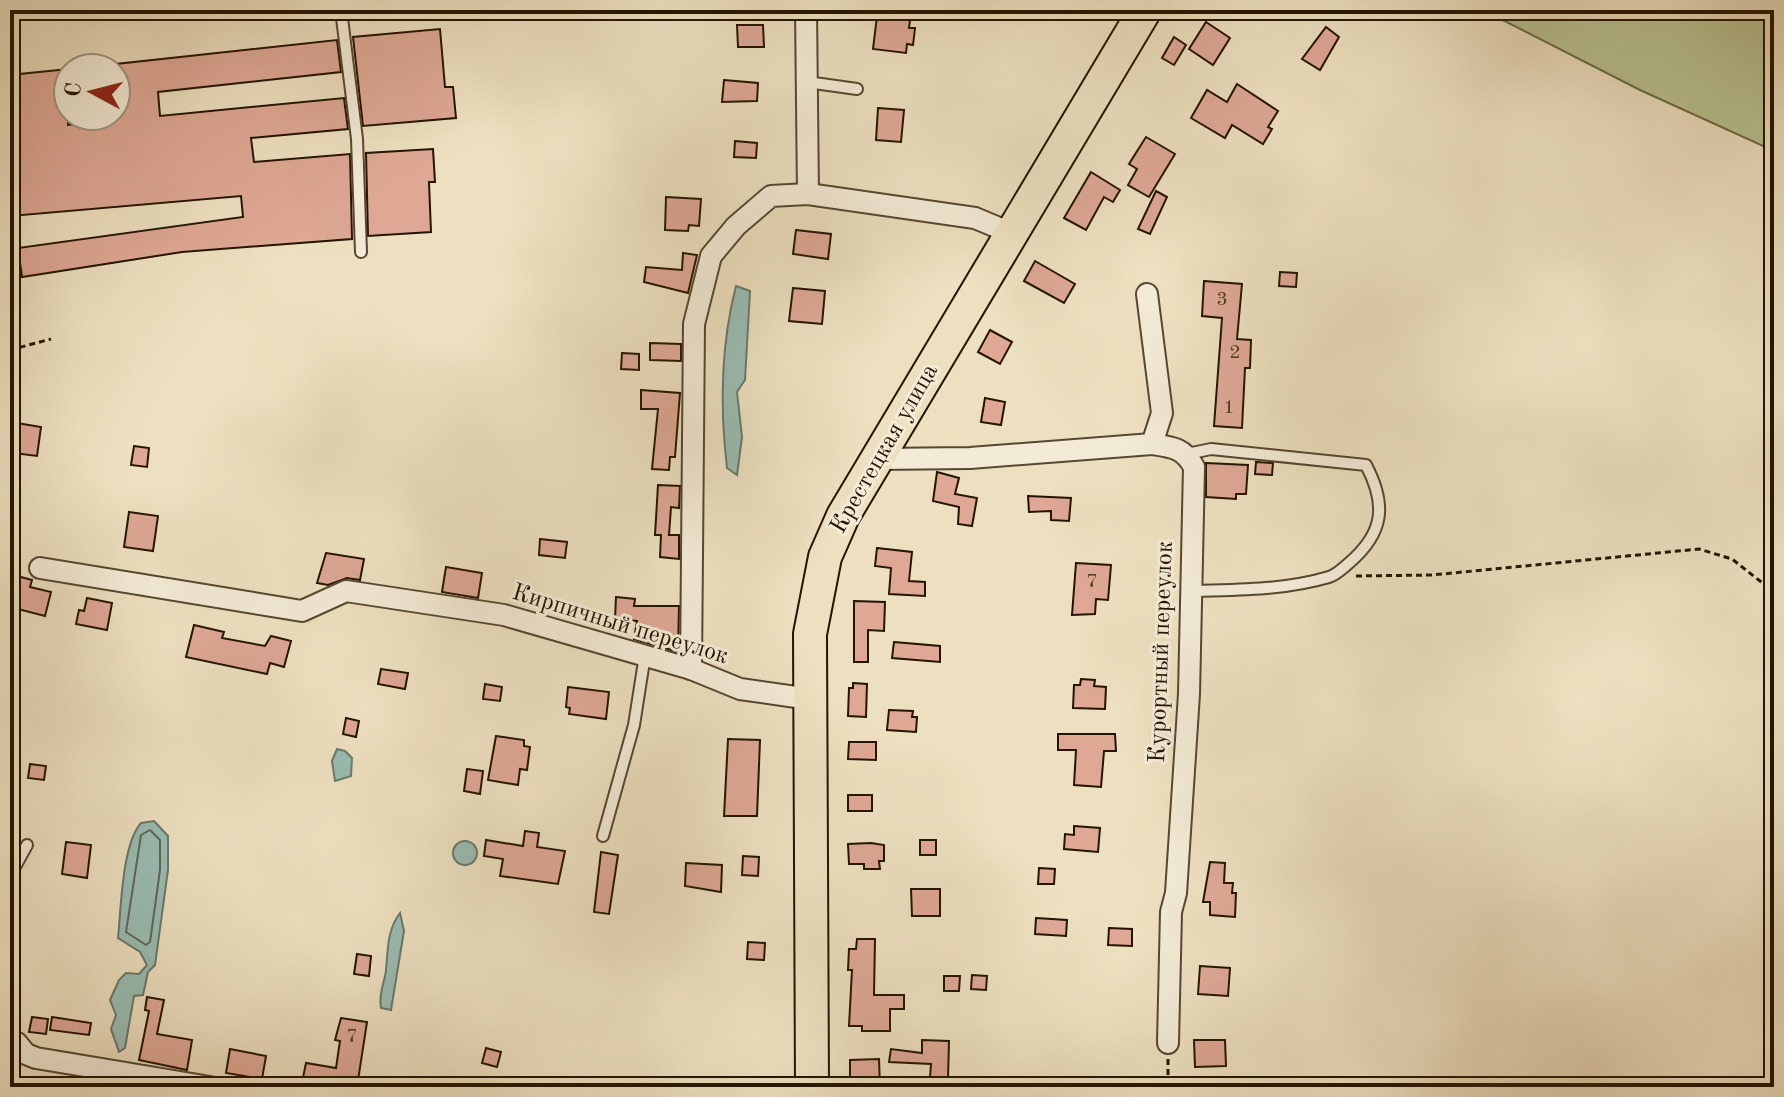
<svg xmlns="http://www.w3.org/2000/svg" width="1784" height="1097" font-family="'Old Standard TT',serif">
  <rect width="100%" height="100%" fill="#ede0c0"/>
  <filter id="stains"><feTurbulence type="fractalNoise" baseFrequency=".0025" numOctaves="4"/><feColorMatrix values="0 0 0 0 .2 0 0 0 0 .09 0 0 0 0 .02 0 0 0 .5 -.17"/></filter>
  <radialGradient id="worn" r=".72"><stop offset=".6" stop-color="#630" stop-opacity="0"/><stop offset="1" stop-color="#630" stop-opacity=".3"/></radialGradient>
  <polygon fill="#b9c291" stroke="#6e6b48" stroke-width="2" points="1483,10 1774,10 1774,151 1640,90"/>
  <g fill="#99bdb3" stroke="#6a796b" stroke-width="2">
    <path d="M 736,286 L 750,291 L 745,380 L 737,392 L 742,437 L 737,475 L 727,468 C 720,409 721,344 736,286 Z"/>
    <polygon points="337,749 345,751 352,758 351,776 335,781 332,761"/>
    <path d="M 154,821 L 168,836 L 168,870 L 155,965 L 148,972 L 143,995 L 134,996 L 125,1048 L 119,1052 L 111,1029 L 116,1015 L 110,1000 L 119,980 L 126,973 L 139,974 L 147,965 L 140,952 L 118,938 C 121,909 122,844 141,823 Z"/>
    <circle cx="465" cy="853" r="12"/>
    <path d="M 400,913 L 404,931 L 391,1010 L 381,1008 C 378,993 385,982 386,970 C 388,950 387,930 400,913 Z"/>
  </g>
  <g fill="none" stroke-linecap="round" stroke-linejoin="round">
    <polygon stroke="#5e685a" stroke-width="2" points="150,830 160,840 160,870 150,942 146,945 126,932 141,835"/>
  </g>
  <g fill="#dea895" stroke="#241400" stroke-width="2">
    <polygon points="877,16 910,20 909,28 915,28 913,45 907,44 906,53 873,49"/>
    <polygon points="1206,22 1230,38 1213,65 1189,49"/>
    <polygon points="737,25 763,25 764,47 738,47"/>
    <polygon points="1326,27 1339,37 1320,70 1302,59"/>
    <polygon points="440,29 445,87 453,87 456,118 363,126 353,37"/>
    <polygon points="1174,37 1186,45 1174,65 1162,58"/>
    <polygon points="337,40 341,72 158,92 160,116 344,98 348,129 251,138 254,162 350,154 352,239 182,252 22,277 18,248 243,217 241,196 11,216 10,75 68,69 68,125 116,120 116,64"/>
    <polygon points="724,80 758,83 757,101 722,102"/>
    <polygon points="1237,84 1278,111 1268,127 1272,129 1263,144 1232,125 1225,138 1191,118 1207,90 1227,102"/>
    <polygon points="878,108 904,110 901,142 876,140"/>
    <polygon points="1146,137 1175,154 1149,197 1128,185 1137,169 1129,164"/>
    <polygon points="735,141 757,143 756,158 734,157"/>
    <polygon points="433,149 435,182 429,182 431,232 368,236 366,153"/>
    <polygon points="1091,172 1120,190 1113,202 1104,197 1086,230 1064,218"/>
    <polygon points="1156,191 1167,197 1150,234 1138,229"/>
    <polygon points="666,197 701,199 699,226 689,225 688,231 665,230"/>
    <polygon points="796,230 831,234 828,259 793,254"/>
    <polygon points="683,253 697,255 688,293 644,282 646,267 682,270"/>
    <polygon points="1035,261 1075,284 1064,303 1024,281"/>
    <polygon points="1280,272 1297,273 1296,287 1279,286"/>
    <polygon points="1204,281 1242,284 1237,339 1251,340 1250,368 1245,368 1242,428 1214,426 1222,318 1202,316"/>
    <polygon points="793,288 825,291 822,324 789,321"/>
    <polygon points="990,330 1012,342 1000,364 978,352"/>
    <polygon points="650,343 681,344 681,361 650,360"/>
    <polygon points="622,353 639,354 639,370 621,369"/>
    <polygon points="641,390 680,393 675,457 670,457 669,470 652,469 658,409 641,409"/>
    <polygon points="985,398 1005,402 1001,425 981,422"/>
    <polygon points="17,423 41,427 37,456 13,453"/>
    <polygon points="134,446 149,448 147,467 131,465"/>
    <polygon points="1256,462 1273,463 1272,475 1255,474"/>
    <polygon points="1206,463 1248,465 1246,494 1236,494 1236,499 1206,497"/>
    <polygon points="937,472 959,478 955,494 977,498 972,526 958,524 959,507 933,501"/>
    <polygon points="658,485 680,486 679,508 671,507 669,535 679,535 679,559 660,557 661,535 655,535"/>
    <polygon points="1028,496 1071,498 1069,521 1051,520 1051,511 1029,512"/>
    <polygon points="129,512 158,516 153,551 124,547"/>
    <polygon points="540,539 567,542 565,558 539,555"/>
    <polygon points="877,548 912,552 909,581 925,582 925,596 889,594 891,568 875,566"/>
    <polygon points="326,553 364,559 360,580 347,578 328,585 317,583"/>
    <polygon points="1076,563 1111,565 1108,600 1096,599 1095,614 1072,615"/>
    <polygon points="446,567 482,573 478,598 442,592"/>
    <polygon points="17,576 32,580 30,587 51,592 45,616 10,607 10,581 16,583"/>
    <polygon points="616,597 635,599 634,606 679,606 678,652 634,639 637,621 615,619"/>
    <polygon points="87,598 112,603 107,630 76,624 79,610 84,611"/>
    <polygon points="854,601 885,602 884,631 868,630 868,662 854,662"/>
    <polygon points="194,625 224,632 222,638 265,646 271,636 291,641 284,667 270,663 267,674 186,657"/>
    <polygon points="894,642 940,646 940,662 892,658"/>
    <polygon points="381,669 408,673 405,689 378,684"/>
    <polygon points="1081,679 1095,680 1094,686 1106,687 1105,709 1073,708 1074,685 1080,685"/>
    <polygon points="853,683 867,684 866,717 848,716 849,688 853,688"/>
    <polygon points="485,684 502,687 500,701 483,699"/>
    <polygon points="568,687 609,692 606,719 569,714 570,708 566,707"/>
    <polygon points="889,710 913,711 912,717 917,717 916,732 887,730"/>
    <polygon points="346,718 359,721 356,737 343,734"/>
    <polygon points="1058,734 1115,734 1116,751 1104,751 1101,787 1074,785 1076,750 1058,750"/>
    <polygon points="496,736 524,740 524,746 530,747 527,770 520,769 518,785 488,780"/>
    <polygon points="728,739 760,740 757,816 724,816"/>
    <polygon points="849,742 876,742 876,760 848,759"/>
    <polygon points="30,764 46,766 44,780 28,778"/>
    <polygon points="467,769 483,771 480,794 464,791"/>
    <rect x="848" y="795" width="24" height="16"/>
    <polygon points="1074,826 1100,828 1098,852 1064,849 1065,834 1074,835"/>
    <polygon points="525,831 539,833 537,847 565,851 558,884 500,876 503,859 484,856 486,840 523,846"/>
    <rect x="920" y="840" width="16" height="15"/>
    <polygon points="66,842 91,845 87,878 62,874"/>
    <polygon points="871,843 884,845 884,861 879,861 880,869 864,869 864,864 849,864 848,844"/>
    <polygon points="601,852 618,855 609,914 594,912"/>
    <polygon points="743,856 759,857 758,876 742,875"/>
    <polygon points="1210,862 1225,863 1224,883 1233,883 1232,893 1236,893 1235,917 1210,915 1210,902 1203,902"/>
    <polygon points="686,863 722,865 721,892 685,886"/>
    <polygon points="1039,868 1055,869 1054,884 1038,884"/>
    <polygon points="911,889 940,889 940,916 912,916"/>
    <polygon points="1036,918 1067,920 1066,936 1035,934"/>
    <polygon points="1109,928 1132,929 1132,946 1108,945"/>
    <polygon points="857,939 875,939 874,995 904,995 904,1009 890,1009 890,1031 862,1031 862,1026 849,1026 852,970 848,970 849,949 856,949"/>
    <polygon points="748,942 765,943 764,960 747,959"/>
    <polygon points="357,954 371,956 369,976 354,974"/>
    <polygon points="1200,966 1230,968 1228,996 1198,994"/>
    <polygon points="972,975 987,976 986,990 971,989"/>
    <polygon points="944,976 960,976 959,991 944,991"/>
    <polygon points="147,997 164,1000 157,1034 192,1040 187,1070 139,1060 149,1011 145,1010"/>
    <polygon points="32,1017 48,1019 46,1034 29,1032"/>
    <polygon points="52,1017 91,1023 89,1035 50,1030"/>
    <polygon points="341,1018 367,1022 357,1087 301,1087 306,1063 336,1068 340,1041 335,1040"/>
    <polygon points="922,1040 949,1041 948,1078 930,1078 931,1064 889,1062 891,1049 922,1053"/>
    <polygon points="1194,1040 1225,1040 1226,1066 1195,1067"/>
    <polygon points="486,1048 501,1052 497,1067 482,1063"/>
    <polygon points="230,1049 266,1056 262,1079 226,1073"/>
    <polygon points="879,1059 880,1087 850,1087 850,1060"/>
  </g>
  <g fill="none" stroke-linecap="round" stroke-linejoin="round">
    <g stroke="#564730" stroke-width="14">
      <g id="service">
        <polyline points="341,10 357,139 361,252"/>
        <polyline points="807,82 857,89"/>
        <path d="M 1187,454 L 1211,449 L 1366,465 C 1387,505 1384,533 1349,563 C 1343,568 1336,575 1329,577 C 1285,590 1238,590 1192,591"/>
        <polyline points="603,836 634,725 645,655"/>
        <polyline points="10,876 27,845"/>
      </g>
    </g>
    <g stroke="#564730" stroke-width="24">
      <g id="minor">
        <polyline points="806,10 808,194"/>
        <path d="M 1147,294 L 1162,413 L 1152,444 C 1172,447 1184,448 1194,467 L 1189,694 L 1176,893 L 1171,912 L 1168,1043"/>
        <polyline points="877,459 970,458 1152,444"/>
        <polyline points="40,568 302,611 346,591 504,615 691,669 740,689 810,699"/>
        <polyline points="691,669 694,324 711,256 736,226 771,196 808,194 975,218 1011,233"/>
        <polyline points="17,1043 26,1054 36,1058 210,1087"/>
      </g>
    </g>
    <g stroke="#241400" stroke-width="36">
      <polyline id="primary" points="812,1087 810,634 825,557 843,516 1145,10"/>
    </g>
    <g stroke="#241400" stroke-width="3" stroke-dasharray="6 4" stroke-linecap="butt">
      <polyline points="10,233 12,229"/>
      <polyline points="10,350 51,339"/>
      <polyline points="1356,576 1432,575 1699,549 1732,559 1774,592"/>
      <polyline points="1168,1059 1168,1087"/>
    </g>
    <use href="#service" stroke="#f3ebd6" stroke-width="10"/>
    <use href="#minor" stroke="#f3ebd6" stroke-width="20"/>
    <use href="#primary" stroke="#ede0c0" stroke-width="32"/>
  </g>
  <g text-anchor="middle" dominant-baseline="central" stroke-width="6" stroke-linejoin="round" paint-order="stroke">
    <g font-size="20" fill="#523925">
      <text x="1222" y="300">3</text>
      <text x="1235" y="353">2</text>
      <text x="1229" y="408">1</text>
      <text x="1092" y="582">7</text>
      <text x="352" y="1037">7</text>
    </g>
    <g font-size="24" fill="#241400" stroke="#f3ebd6">
      <text transform="translate(885 449) rotate(-60)">Крестецкая улица</text>
      <text transform="translate(620 625) rotate(17)">Кирпичный переулок</text>
      <text transform="translate(1162 652) rotate(-88)">Курортный переулок</text>
    </g>
  </g>
  <rect width="1784" height="1097" fill="none" stroke="#ede0c0" stroke-width="40"/>
  <rect x="12" y="12" width="1760" height="1073" fill="none" stroke="#241400" stroke-width="4"/>
  <rect x="20" y="20" width="1744" height="1057" fill="none" stroke="#241400" stroke-width="2"/>
  <g transform="translate(92 92) rotate(277)"><circle r="38" fill="#f3ebd6" stroke="#a09580" stroke-width="2"/>
  <path d="M0-6L14 30L0 20L-14 30Z" fill="#8f2418"/>
  <text y="-12" font-size="22" font-weight="bold" text-anchor="middle" fill="#241400">С</text>
  </g>
  <rect width="100%" height="100%" filter="url(#stains)"/>
  <rect width="100%" height="100%" fill="url(#worn)"/>
</svg>
